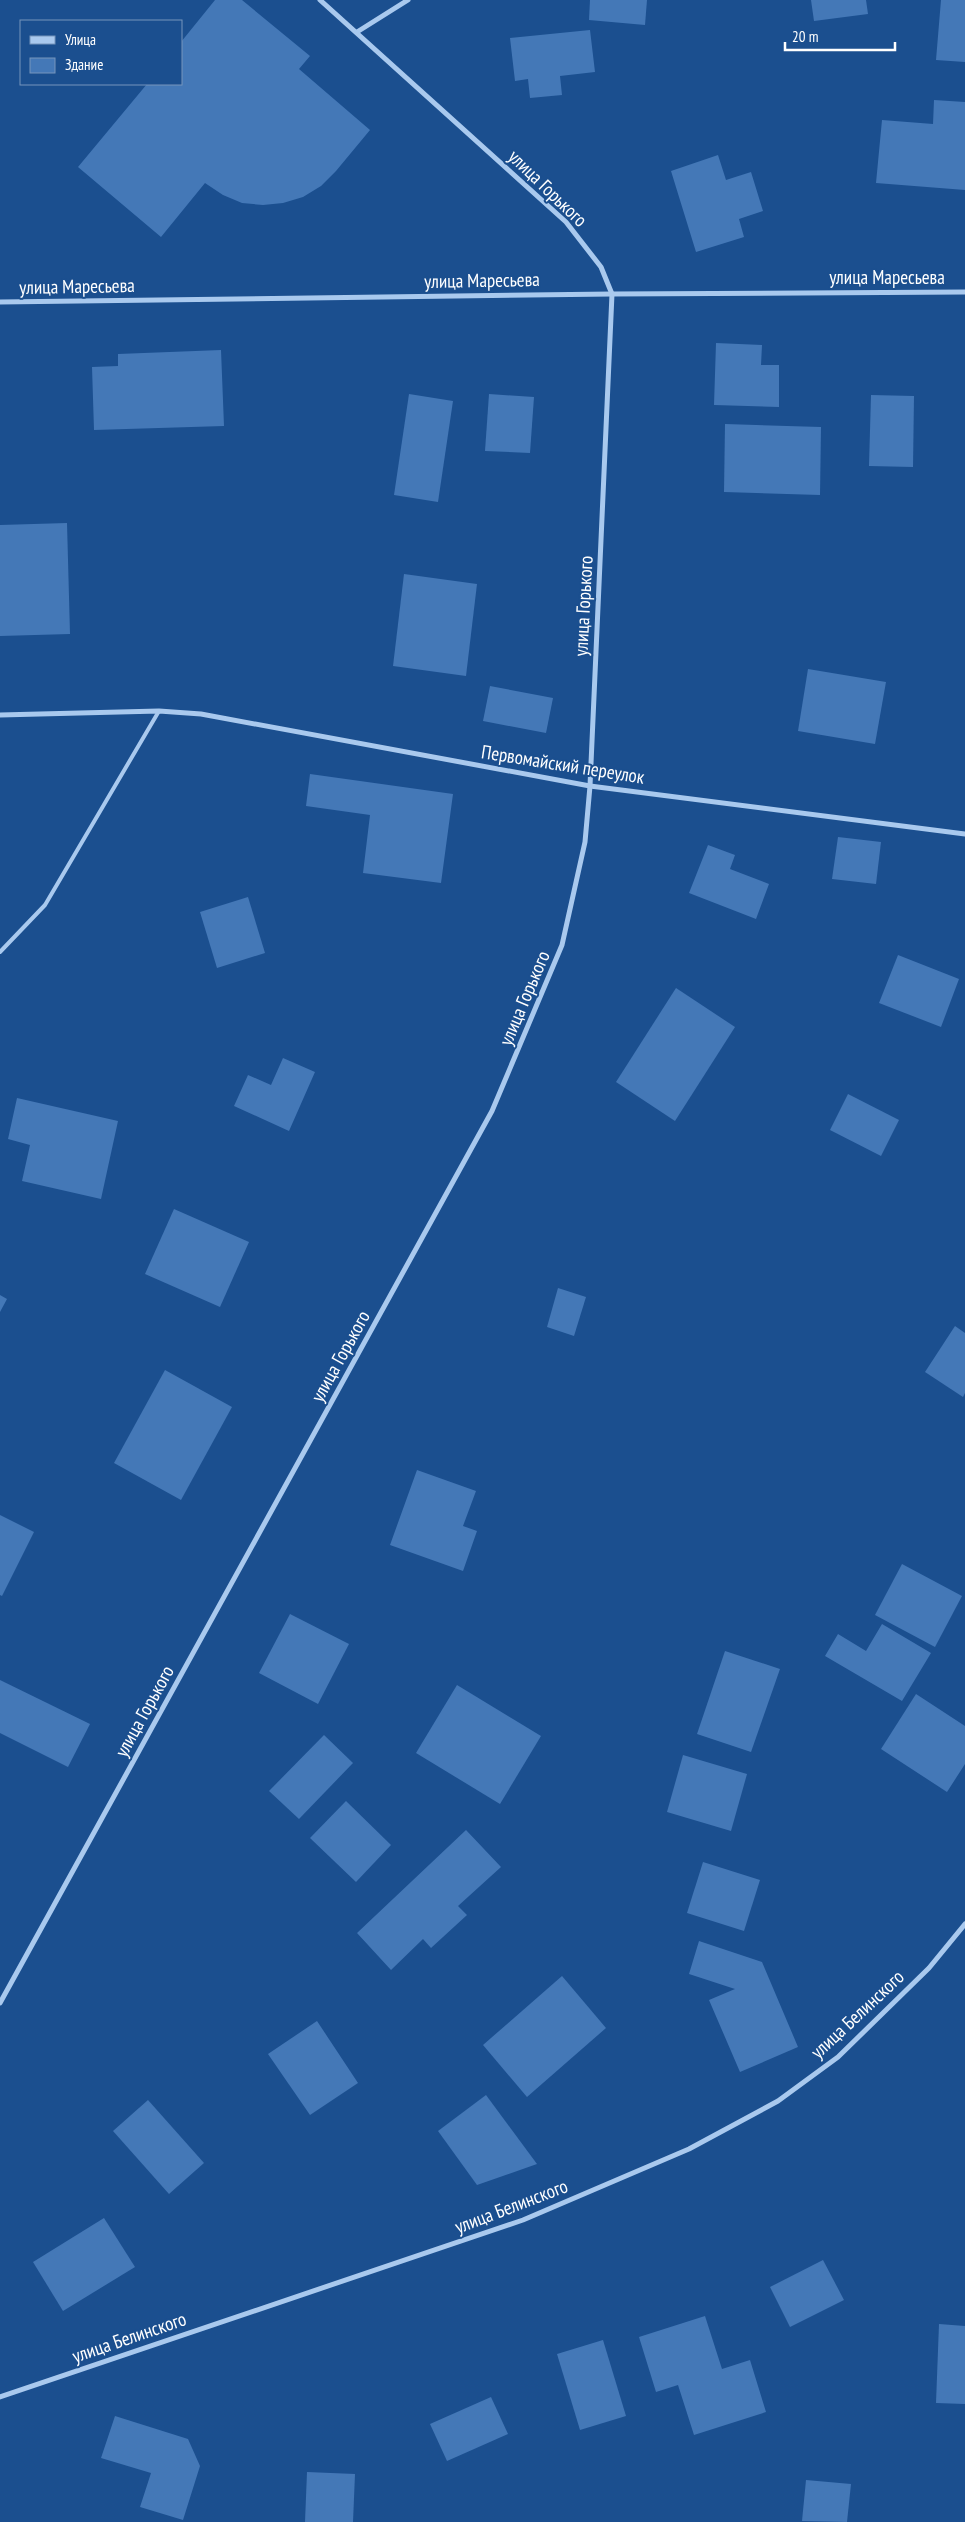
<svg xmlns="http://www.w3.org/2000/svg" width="965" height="2522" font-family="'PT Sans Narrow',sans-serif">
  <rect width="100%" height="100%" fill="#1b4f8f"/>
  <g fill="#4478b7">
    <polygon points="215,0 242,0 310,56 299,69 370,130 336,171 321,186 303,197 283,203 263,205 242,203 223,195 205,183 161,237 78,167 147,84 181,84 181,42"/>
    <polygon points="590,0 647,0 645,25 589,20"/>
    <polygon points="811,0 866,0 868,14 814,21"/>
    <polygon points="941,0 965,0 965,62 936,60"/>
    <polygon points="590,30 595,72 560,76 562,95 530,98 528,79 515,81 510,38"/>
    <polygon points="934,100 965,102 965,190 876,183 882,120 933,124"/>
    <polygon points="718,155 726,180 751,172 763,211 739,219 744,237 696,252 671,171"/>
    <polygon points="716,343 762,345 761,365 779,365 779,407 714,405"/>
    <polygon points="221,350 224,426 94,430 92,367 118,366 118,354"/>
    <polygon points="409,394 453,401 438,502 394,495"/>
    <polygon points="489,394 534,397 530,453 485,451"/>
    <polygon points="871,395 914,396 913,467 869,466"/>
    <polygon points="725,424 821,427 820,495 724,492"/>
    <polygon points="67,523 70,634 0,636 0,525"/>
    <polygon points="404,574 477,584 466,676 393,666"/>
    <polygon points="808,669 886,682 875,744 798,731"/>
    <polygon points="490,686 553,698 546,733 483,721"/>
    <polygon points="310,774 453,794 441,883 363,873 370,815 306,806"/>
    <polygon points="838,837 881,842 876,884 832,879"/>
    <polygon points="708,845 735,855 730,869 769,884 756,919 689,893"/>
    <polygon points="248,897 265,953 217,968 200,912"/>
    <polygon points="898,955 959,979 941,1027 879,1003"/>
    <polygon points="676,988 735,1027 675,1121 616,1082"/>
    <polygon points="283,1058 315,1072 289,1131 234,1106 248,1075 271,1085"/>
    <polygon points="848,1094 899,1120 881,1156 830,1130"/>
    <polygon points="17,1098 118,1121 101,1199 22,1181 30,1145 8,1139"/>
    <polygon points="174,1209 249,1242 220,1307 145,1274"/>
    <polygon points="558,1288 586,1297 574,1336 547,1327"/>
    <polygon points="0,1295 7,1299 0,1312"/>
    <polygon points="955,1326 965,1333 965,1393 963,1397 925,1372"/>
    <polygon points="165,1370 232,1407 181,1500 114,1463"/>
    <polygon points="417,1470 476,1491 463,1526 477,1531 463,1571 390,1545"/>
    <polygon points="0,1515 34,1532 2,1596 0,1595"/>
    <polygon points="902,1564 962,1596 935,1647 875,1615"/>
    <polygon points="290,1614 349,1644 318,1704 259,1673"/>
    <polygon points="882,1624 931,1653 902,1701 825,1656 838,1634 866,1651"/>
    <polygon points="725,1651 780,1669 751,1752 697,1734"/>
    <polygon points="0,1680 90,1724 68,1767 0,1733"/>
    <polygon points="457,1685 541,1736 500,1804 416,1753"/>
    <polygon points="916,1694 965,1726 965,1764 947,1792 881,1749"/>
    <polygon points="324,1735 353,1763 299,1819 269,1791"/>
    <polygon points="683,1755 747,1774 731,1831 667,1812"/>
    <polygon points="346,1801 391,1845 356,1882 310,1838"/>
    <polygon points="466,1830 501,1867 458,1906 467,1915 431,1948 423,1939 391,1970 357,1933"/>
    <polygon points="703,1862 760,1880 744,1931 687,1913"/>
    <polygon points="699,1941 762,1962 798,2047 740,2072 709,2000 735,1989 689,1974"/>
    <polygon points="562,1976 606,2028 527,2097 483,2045"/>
    <polygon points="317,2021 358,2083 310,2115 268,2054"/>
    <polygon points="486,2095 537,2164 477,2185 438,2131"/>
    <polygon points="148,2100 204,2163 169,2194 113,2131"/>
    <polygon points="104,2218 135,2267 63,2311 33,2262"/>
    <polygon points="823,2260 844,2300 790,2327 770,2287"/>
    <polygon points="705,2316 722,2369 750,2360 766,2412 694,2435 678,2385 656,2392 639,2337"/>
    <polygon points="939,2324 965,2326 965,2404 936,2403"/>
    <polygon points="603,2340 626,2416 580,2430 557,2354"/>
    <polygon points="491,2397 508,2434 447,2461 430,2424"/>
    <polygon points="115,2416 188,2439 200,2466 183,2520 140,2507 151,2473 101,2458"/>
    <polygon points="307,2472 355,2474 353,2522 305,2522"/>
    <polygon points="806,2480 851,2484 847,2522 802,2521"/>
  </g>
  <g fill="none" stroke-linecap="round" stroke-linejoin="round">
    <polyline stroke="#a9c9ee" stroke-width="4" points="0,952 45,905 159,711"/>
    <g stroke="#a9c9ee" stroke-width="5">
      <polyline points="357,32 408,0"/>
      <polyline points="0,302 612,294 965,292"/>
      <polyline points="0,715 159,711 201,714 590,786 965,834"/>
      <polyline points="0,2003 492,1111 562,945 585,842 590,786 612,294 601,267 566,222 320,0"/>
      <polyline points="0,2397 523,2220 689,2149 778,2101 838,2057 929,1968 965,1924"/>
    </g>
  </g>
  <g text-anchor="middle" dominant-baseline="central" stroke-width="4" stroke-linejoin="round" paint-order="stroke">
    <g font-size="19" fill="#fff" stroke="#1b4f8f">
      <text transform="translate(548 188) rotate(44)">улица Горького</text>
      <text x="887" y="277">улица Маресьева</text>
      <text transform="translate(482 280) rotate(-1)">улица Маресьева</text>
      <text transform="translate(77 286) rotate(-1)">улица Маресьева</text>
      <text transform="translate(583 606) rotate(-87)">улица Горького</text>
      <text transform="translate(563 764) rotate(9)">Первомайский переулок</text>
      <text transform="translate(524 998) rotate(-67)">улица Горького</text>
      <text transform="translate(340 1356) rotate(-61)">улица Горького</text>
      <text transform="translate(144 1711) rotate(-61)">улица Горького</text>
      <text transform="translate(857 2014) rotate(-43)">улица Белинского</text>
      <text transform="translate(511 2206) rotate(-21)">улица Белинского</text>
      <text transform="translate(129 2337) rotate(-19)">улица Белинского</text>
    </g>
  </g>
  <rect x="20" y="20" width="162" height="65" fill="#1b4f8f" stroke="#7695bc"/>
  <rect x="30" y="36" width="25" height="8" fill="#a9c9ee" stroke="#7695bc"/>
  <text x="65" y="45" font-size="15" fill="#ffffff">Улица</text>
  <rect x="30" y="58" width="25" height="15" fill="#4478b7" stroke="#7695bc"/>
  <text x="65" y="70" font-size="15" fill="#ffffff">Здание</text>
  <path d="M785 42v8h110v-8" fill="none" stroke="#ffffff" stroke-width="2.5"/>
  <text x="792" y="42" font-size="15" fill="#ffffff" stroke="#1b4f8f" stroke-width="4" paint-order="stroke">20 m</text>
</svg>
